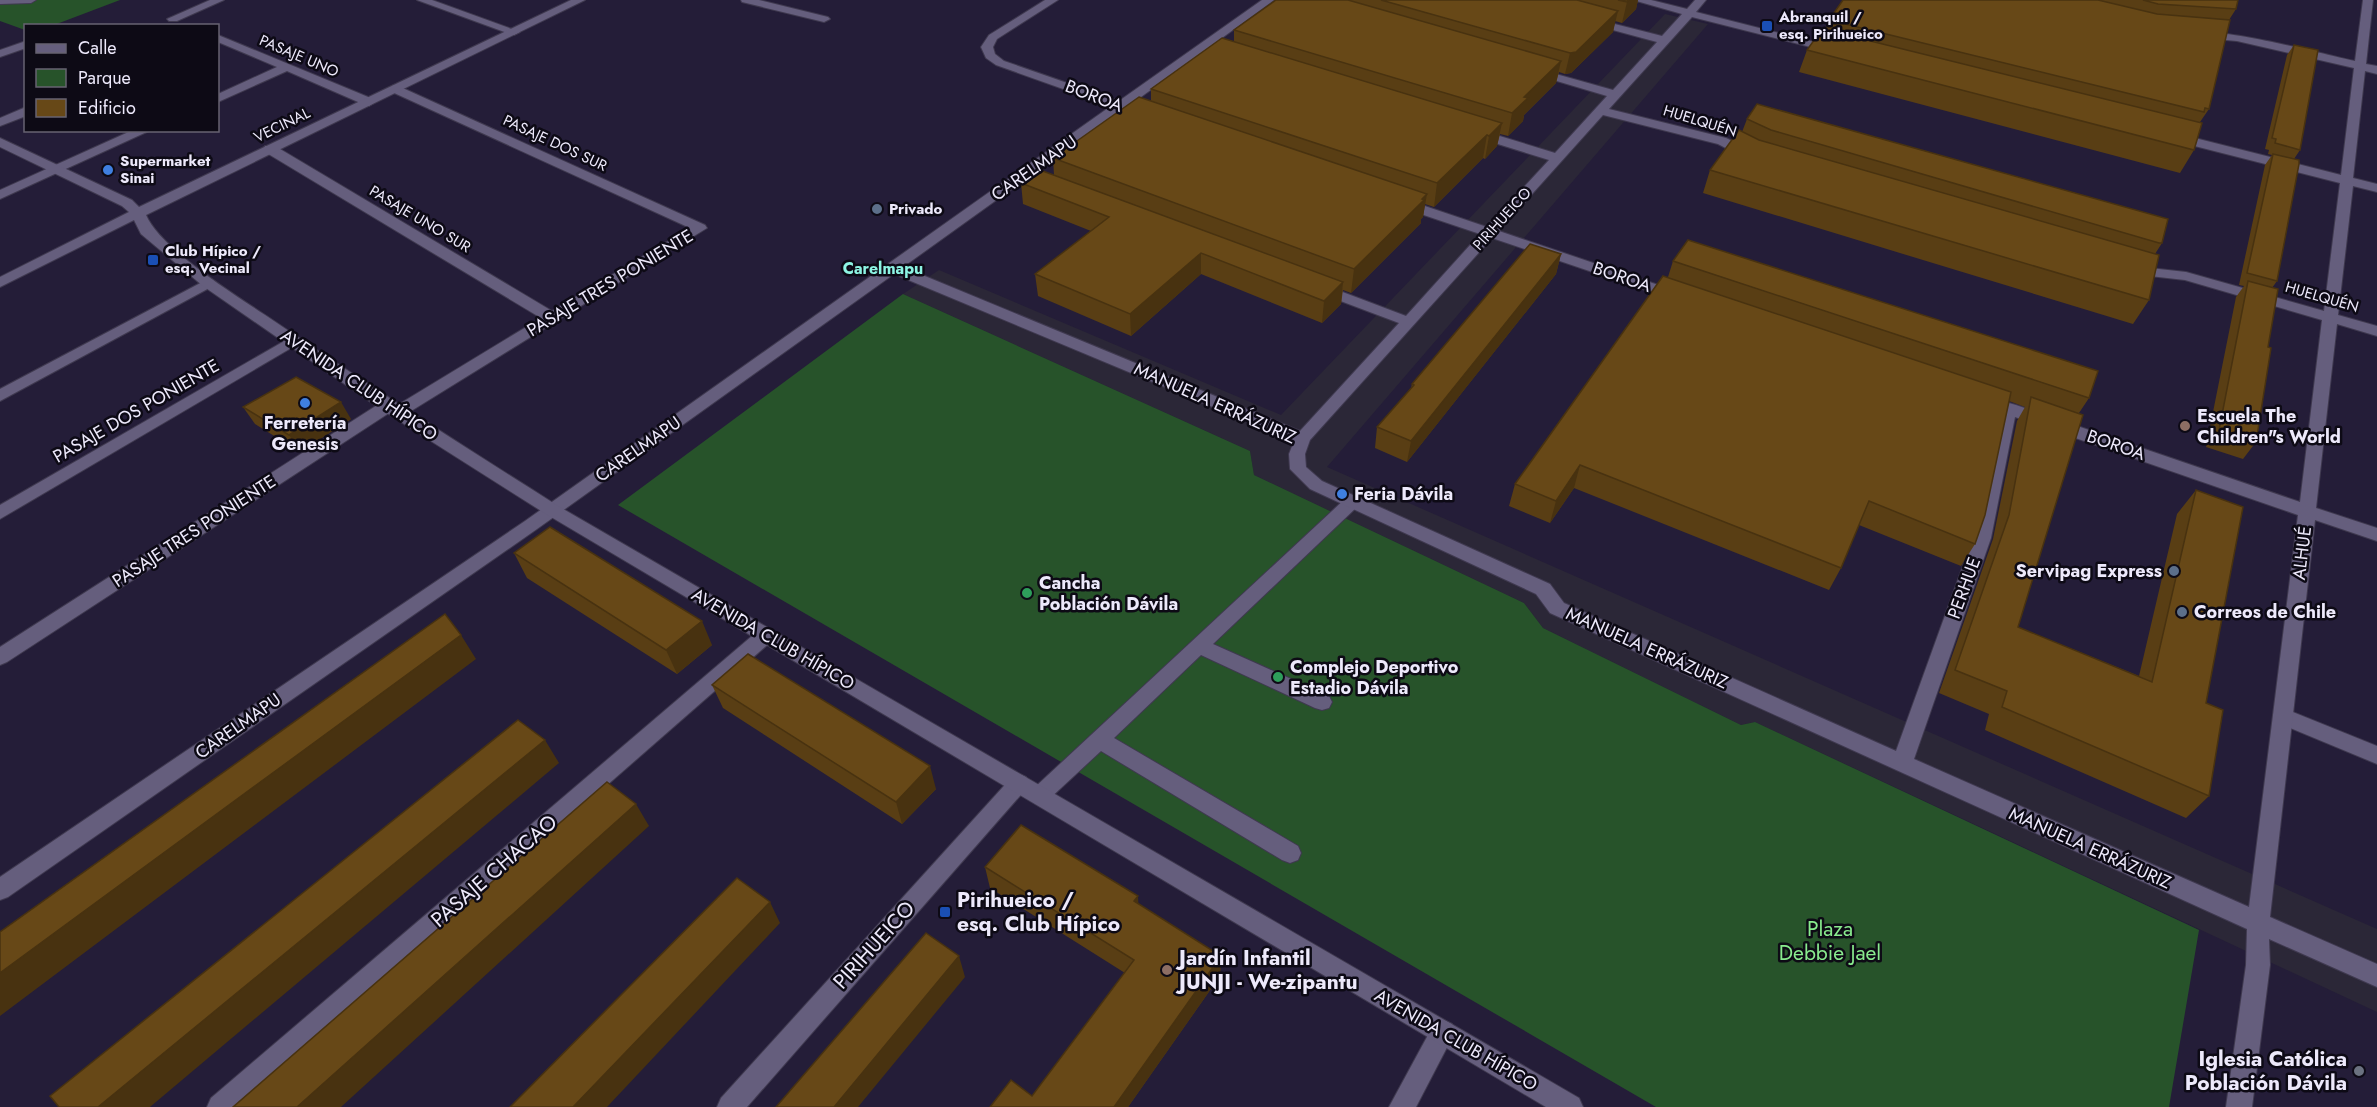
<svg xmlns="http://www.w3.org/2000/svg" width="2377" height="1107" font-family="Jost,sans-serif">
  <rect width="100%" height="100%" fill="#241d38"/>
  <polygon fill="#2b2737" points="1665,14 1708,24 1327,467 2377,929 2377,1012 1755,722 1741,725 1543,628 1524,603 1254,475 1250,451 903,294 939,270 1281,415"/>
  <g fill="#27532a">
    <polygon points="0,0 120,0 54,25 26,26 25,30 0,21"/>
    <polygon points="903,294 1250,451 1254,475 1524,603 1543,628 1741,725 1755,722 2199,930 2169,1107 1656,1107 618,505"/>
  </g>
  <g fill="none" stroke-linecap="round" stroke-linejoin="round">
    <g stroke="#3f394f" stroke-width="2">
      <g id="service">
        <polygon points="0,0 36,0 31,3 0,4"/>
        <polygon points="741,0 759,0 828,17 830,19 824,22 742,2"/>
        <polygon points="1352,496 1358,498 1361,502 1358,506 1213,644 1329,696 1332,702 1329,708 1322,710 1315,708 1201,655 1114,738 1298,846 1301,853 1298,860 1290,863 1282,860 1101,751 1047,801 1040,804 1033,801 1029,795 1033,789 1346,498"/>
        <polygon points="2283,708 2377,746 2377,764 2276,722 2273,716 2276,710"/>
      </g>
    </g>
    <g stroke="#3f394f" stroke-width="2">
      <g id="minor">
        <polygon points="210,0 224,0 177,21 169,21 167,19"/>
        <polygon points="417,0 432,0 520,32 514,35 510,34"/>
        <path d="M 1045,0 L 1058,0 L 997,39 L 993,47 L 995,54 L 1004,61 L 1119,101 L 1262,0 L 1274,0 L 1130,105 L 1150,113 L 1152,116 L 1150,119 L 1142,119 L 1122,110 L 903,267 L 1300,431 L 1399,323 L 1314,291 L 1312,288 L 1314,285 L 1324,285 L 1406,316 L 1480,234 L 1397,206 L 1395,203 L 1397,200 L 1407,200 L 1487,227 L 1549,160 L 1472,136 L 1470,133 L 1472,130 L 1480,130 L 1555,153 L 1607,96 L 1530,73 L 1530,69 L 1538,69 L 1613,90 L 1657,42 L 1587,23 L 1587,19 L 1591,18 L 1662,36 L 1682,14 L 1633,0 L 1651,0 L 1687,9 L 1695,0 L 1706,0 L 1696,12 L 1838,48 L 1838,52 L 1834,53 L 1692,17 L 1609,109 L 1726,138 L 1755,152 L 1756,155 L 1755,158 L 1745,158 L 1718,144 L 1603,115 L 1499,231 L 1682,293 L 1684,296 L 1682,299 L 1672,299 L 1492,238 L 1310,440 L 1305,454 L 1306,467 L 1322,481 L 1550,584 L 1564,603 L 1896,751 L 1973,538 L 2001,412 L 1978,405 L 1976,401 L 1978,397 L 1984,396 L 2016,405 L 2300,502 L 2322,320 L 2185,280 L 2132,274 L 2125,270 L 2132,266 L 2186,272 L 2324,311 L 2340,183 L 2171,140 L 2169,137 L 2175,133 L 2341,175 L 2354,68 L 2237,41 L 2203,38 L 2197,35 C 2211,24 2331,56 2355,61 L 2363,0 L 2373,0 L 2366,64 L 2377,66 L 2377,74 L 2365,71 L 2353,178 L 2377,184 L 2377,192 L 2353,186 L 2338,315 L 2377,326 L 2377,336 L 2337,324 L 2316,508 L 2377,528 L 2377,541 L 2315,520 L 2270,917 L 2377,964 L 2377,987 L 2269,939 L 2270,965 L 2252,1107 L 2226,1107 L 2246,965 L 2247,929 L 1550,613 L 1536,594 L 1310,489 L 1290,469 L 1289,454 L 1294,441 L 894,274 L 537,529 L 8,897 L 0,900 L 0,877 L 525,521 L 1111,106 L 996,65 L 986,58 L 981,47 L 989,35 ZM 2015,417 L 2298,515 L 2249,907 L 1914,759 L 1991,538 Z"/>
        <polygon points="218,35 373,99 375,102 369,106 365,105 287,71 218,102 218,94 277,67 218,42"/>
        <polygon points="26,41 26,48 0,57 0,50"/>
        <polygon points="396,85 705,225 707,228 403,416 397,417 389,413 7,662 0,665 0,647 382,402 388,401 396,406 541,318 265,152 264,149 265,146 275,146 552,311 690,228 392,92 392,86"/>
        <polygon points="26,107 26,116 0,126 0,118"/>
        <polygon points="133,130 151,130 0,199 0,190"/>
        <polygon points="208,279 213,280 215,283 213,286 0,401 0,389"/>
        <polygon points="293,336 298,338 301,341 298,344 0,519 0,505"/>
        <polygon points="766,628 773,630 776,635 773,640 239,1107 207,1107 211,1098 759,630"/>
        <polygon points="1019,774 1026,777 1029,783 1026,789 747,1107 717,1107 721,1098 1012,777"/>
        <polygon points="1443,1020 1452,1024 1455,1032 1416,1107 1389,1107 1434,1024"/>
      </g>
    </g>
    <g stroke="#3f394f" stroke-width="2">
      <path id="tertiary" d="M 571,0 L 585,0 L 146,215 C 161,250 240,298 274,321 C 368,385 463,446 558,506 L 1579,1098 L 1583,1107 L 1546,1107 L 546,514 L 382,410 L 203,286 L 141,234 L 134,220 L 0,287 L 0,277 L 129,212 L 122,206 L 0,147 L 0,138 L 132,200 L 139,207 Z"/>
    </g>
    <use href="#service" fill="#655e7d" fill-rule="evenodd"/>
    <use href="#minor" fill="#655e7d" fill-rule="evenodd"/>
    <use href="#tertiary" fill="#655e7d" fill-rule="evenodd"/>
  </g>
  <g fill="#593e14">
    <polygon points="1276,0 1638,0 1636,9 1622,23 1615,21 1613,32 1571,73 1565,74 1559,72 1556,83 1524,115 1523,121 1508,136 1500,134 1497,146 1485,159 1483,158 1434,207 1425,204 1423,217 1421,219 1421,223 1351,293 1343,290 1341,304 1322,323 1201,274 1131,336 1038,296 1035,274 1091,231 1023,204 1021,183 1054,175 1053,158 1151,101 1151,89 1234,42 1234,30"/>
    <polygon points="1843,0 2238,0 2236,9 2229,20 2209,109 2200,122 2194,150 2180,173 1799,72 1807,50 1825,29 1829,20"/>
    <polygon points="2294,45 2300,150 2294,159 2277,281 2272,288 2268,347 2256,442 2243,459 2206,447 2236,297 2244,286 2239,285 2265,165 2272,155 2268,154 2269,150 2265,149 2287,55"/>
    <polygon points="1747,119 2162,243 2155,254 2149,300 2133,324 1703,193 1710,170 1742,132"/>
    <polygon points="1561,254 1556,274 1407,462 1375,448 1377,427 1411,388 1412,384"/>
    <polygon points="1673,261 2089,398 2079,413 2018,627 2139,676 2177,514 2196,490 2209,796 2186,818 1985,730 1989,714 1939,693 1993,539 2017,421 2025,407 2009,401 1975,544 1961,566 1859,525 1841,568 1829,590 1574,488 1550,523 1509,506 1515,484 1668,277"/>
    <polygon points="243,407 351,419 300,452 255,424"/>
    <polygon points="514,553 712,645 677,674 527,578"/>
    <polygon points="712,685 936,789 902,824 723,708"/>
    <polygon points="985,867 1138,904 1221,956 1220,976 1128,1107 990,1107 1032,1096 1125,973 990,888"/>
  </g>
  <g fill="#483210">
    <polygon points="1629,0 1638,0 1636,9 1622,23 1627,2"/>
    <polygon points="1618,11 1613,32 1571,73 1565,74 1570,53"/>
    <polygon points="1561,61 1556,83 1524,115 1523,121 1508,136 1512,113 1524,97"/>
    <polygon points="1502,123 1497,146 1485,159 1489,136"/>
    <polygon points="1487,135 1483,158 1434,207 1437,183"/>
    <polygon points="1427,194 1423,217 1421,219 1421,223 1351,293 1354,269"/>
    <polygon points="1201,253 1201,274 1131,336 1130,314"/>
    <polygon points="1561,254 1556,274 1407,462 1411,441"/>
    <polygon points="1343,282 1341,304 1322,323 1324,301"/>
    <polygon points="341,402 351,419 300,452 289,435"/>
    <polygon points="1580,465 1574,488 1550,523 1556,501"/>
    <polygon points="702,621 712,645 677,674 666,650"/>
    <polygon points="461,635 476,659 0,1016 0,973"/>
    <polygon points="545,740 559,763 150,1107 98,1107"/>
    <polygon points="930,766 936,789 902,824 896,802"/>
    <polygon points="636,804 649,826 341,1107 297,1107"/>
    <polygon points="1138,896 1139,916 1134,901"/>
    <polygon points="770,902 780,923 607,1107 573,1107"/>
    <polygon points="959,956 965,977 858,1107 834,1107"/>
    <polygon points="1221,956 1220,976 1128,1107 1114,1107"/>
  </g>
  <g fill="#674817" stroke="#483210" stroke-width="1.5">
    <polygon points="1276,0 1348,0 1561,61 1524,97 1528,98 1512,113 1234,30"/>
    <polygon points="1381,0 1577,0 1618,11 1576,52 1570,53"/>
    <polygon points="1618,0 1629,0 1627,2"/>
    <polygon points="1843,0 2098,0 2157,14 2230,20 2209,109 2205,108 2204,112 1829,20"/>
    <polygon points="2143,0 2238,0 2236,9 2158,4"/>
    <polygon points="1822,29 2202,123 2194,150 1807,50"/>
    <polygon points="1222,38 1502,123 1489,136 1487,135 1437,183 1151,89"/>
    <polygon points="2294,45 2318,50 2300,150 2275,143 2276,139 2272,138"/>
    <polygon points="1139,97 1427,194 1422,199 1424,200 1354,269 1053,158"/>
    <polygon points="1757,104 2168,219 2162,243 2159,243 1771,130 1747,119"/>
    <polygon points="1739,130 1759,140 2159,255 2149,300 1710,170"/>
    <polygon points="2273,154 2299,160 2299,164 2277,281 2247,273"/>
    <polygon points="1040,170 1343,282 1324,301 1201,253 1130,314 1035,274 1109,217 1021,183"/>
    <polygon points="1688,240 2098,371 2089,398 1673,261"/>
    <polygon points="1530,244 1561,254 1411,441 1377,427 1414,385 1412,384"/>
    <polygon points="1663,276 2011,392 1985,515 1975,544 1869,501 1841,568 1580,465 1556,501 1515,484"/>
    <polygon points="2248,281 2278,289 2268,347 2271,348 2256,442 2219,430"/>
    <polygon points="296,377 341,402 289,435 243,407"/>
    <polygon points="2031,397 2083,415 2018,627 2152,682 2196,490 2243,507 2206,703 2223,710 2209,796 2002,707 2007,691 1955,670 2009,515"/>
    <polygon points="550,527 702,621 666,650 514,553"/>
    <polygon points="445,614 461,635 0,973 0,932"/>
    <polygon points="748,654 930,766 896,802 712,685"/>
    <polygon points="518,720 545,740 98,1107 59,1107 50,1096"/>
    <polygon points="607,782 636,804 297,1107 233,1107"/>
    <polygon points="1021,825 1138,896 1134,901 1221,956 1114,1107 990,1107 1011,1080 1032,1096 1134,960 985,867"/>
    <polygon points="737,878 770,902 573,1107 510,1107"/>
    <polygon points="926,933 959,956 834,1107 776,1107"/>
  </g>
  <g fill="#1a4fb4" stroke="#0d0a15" stroke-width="2">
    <rect x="1761" y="20" width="12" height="12" rx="3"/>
    <rect x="147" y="254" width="12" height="12" rx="3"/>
    <rect x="939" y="906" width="12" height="12" rx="3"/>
  </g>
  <g fill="#3f7fe0" stroke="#0d0a15" stroke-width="2">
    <circle cx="108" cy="170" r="6"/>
    <circle cx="305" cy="403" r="6"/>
    <circle cx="1342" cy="494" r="6"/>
  </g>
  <g fill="#5c6f8a" stroke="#0d0a15" stroke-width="2">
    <circle cx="877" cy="209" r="6"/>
    <circle cx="2174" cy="571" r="6"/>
    <circle cx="2182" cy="612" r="6"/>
  </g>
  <g fill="#8d6e63" stroke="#0d0a15" stroke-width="2">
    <circle cx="2185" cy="426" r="6"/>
    <circle cx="1167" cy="970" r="6"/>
  </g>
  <g fill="#2e9e5b" stroke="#0d0a15" stroke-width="2">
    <circle cx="1027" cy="593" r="6"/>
    <circle cx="1278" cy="677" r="6"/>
  </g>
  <circle fill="#6b7280" stroke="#0d0a15" stroke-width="2" cx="2359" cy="1071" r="6"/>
  <g text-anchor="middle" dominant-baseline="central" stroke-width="5" stroke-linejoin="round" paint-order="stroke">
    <g font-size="15" font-weight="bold" fill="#ede9fb" stroke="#0d0a15" text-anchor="start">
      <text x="1779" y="17">Abranquil /<tspan x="1779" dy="17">esq. Pirihueico</tspan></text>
      <text x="120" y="161">Supermarket<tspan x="120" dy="17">Sinai</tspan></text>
      <text x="889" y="209">Privado</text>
      <text x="165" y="251">Club Hípico /<tspan x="165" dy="17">esq. Vecinal</tspan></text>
    </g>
    <g font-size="15" fill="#ede9fb" stroke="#0d0a15">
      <text transform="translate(299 56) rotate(23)">PASAJE UNO</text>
      <text transform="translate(1700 121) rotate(17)">HUELQUÉN</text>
      <text transform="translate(282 125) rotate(-26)">VECINAL</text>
      <text transform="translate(555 143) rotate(25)">PASAJE DOS SUR</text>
      <text transform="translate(420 219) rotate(31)">PASAJE UNO SUR</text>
      <text transform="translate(1502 219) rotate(-48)">PIRIHUEICO</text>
      <text transform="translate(2322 297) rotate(16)">HUELQUÉN</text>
    </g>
    <g font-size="16" font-weight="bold" fill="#8df4e3" stroke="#0d0a15">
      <text x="883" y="268">Carelmapu</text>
    </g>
    <g font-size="18" fill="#ede9fb" stroke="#0d0a15">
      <text transform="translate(1094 96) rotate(21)">BOROA</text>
      <text transform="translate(1034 168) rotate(-35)">CARELMAPU</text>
      <text transform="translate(1622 277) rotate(19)">BOROA</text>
      <text transform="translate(610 283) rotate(-31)">PASAJE TRES PONIENTE</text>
      <text transform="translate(359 385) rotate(34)">AVENIDA CLUB HÍPICO</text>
      <text transform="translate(1215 403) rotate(24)">MANUELA ERRÁZURIZ</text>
      <text transform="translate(136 411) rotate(-30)">PASAJE DOS PONIENTE</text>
      <text transform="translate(2116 445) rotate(19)">BOROA</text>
      <text transform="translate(638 449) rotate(-35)">CARELMAPU</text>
      <text transform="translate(194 531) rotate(-33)">PASAJE TRES PONIENTE</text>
      <text transform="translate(2302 553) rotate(-83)">ALHUÉ</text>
      <text transform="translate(1964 588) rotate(-70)">PERHUE</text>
      <text transform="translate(773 639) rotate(30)">AVENIDA CLUB HÍPICO</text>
      <text transform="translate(1647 648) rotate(24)">MANUELA ERRÁZURIZ</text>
      <text transform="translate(238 726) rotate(-35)">CARELMAPU</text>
      <text transform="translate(2090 848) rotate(24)">MANUELA ERRÁZURIZ</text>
      <text transform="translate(1456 1040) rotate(30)">AVENIDA CLUB HÍPICO</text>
    </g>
    <g font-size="18" font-weight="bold" fill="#ede9fb" stroke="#0d0a15" text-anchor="start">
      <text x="2197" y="416">Escuela The<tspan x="2197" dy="21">Children"s World</tspan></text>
      <text x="305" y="423" text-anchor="middle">Ferretería<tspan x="305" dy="21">Genesis</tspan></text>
      <text x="1354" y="494">Feria Dávila</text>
      <text x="2162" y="571" text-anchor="end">Servipag Express</text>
      <text x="1039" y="583">Cancha<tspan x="1039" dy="21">Población Dávila</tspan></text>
      <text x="2194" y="612">Correos de Chile</text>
      <text x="1290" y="667">Complejo Deportivo<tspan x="1290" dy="21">Estadio Dávila</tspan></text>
    </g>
    <g font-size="21" fill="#ede9fb" stroke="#0d0a15">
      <text transform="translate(494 871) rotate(-41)">PASAJE CHACAO</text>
      <text transform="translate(874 945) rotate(-48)">PIRIHUEICO</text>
    </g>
    <g font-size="21" font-weight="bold" fill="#ede9fb" stroke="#0d0a15" text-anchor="start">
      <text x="957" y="900">Pirihueico /<tspan x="957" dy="24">esq. Club Hípico</tspan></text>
      <text x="1179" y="958">Jardín Infantil<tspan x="1179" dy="24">JUNJI - We-zipantu</tspan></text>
      <text x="2347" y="1059" text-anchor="end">Iglesia Católica<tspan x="2347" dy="24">Población Dávila</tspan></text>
    </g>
    <g font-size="21" fill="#89eb8e" stroke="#0d0a15">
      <text x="1830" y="929">Plaza<tspan x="1830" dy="24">Debbie Jael</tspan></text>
    </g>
  </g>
  <rect x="24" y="24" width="195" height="108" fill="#0d0a15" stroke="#676371" stroke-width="1.5"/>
  <rect x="36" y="44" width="30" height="9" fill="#655e7d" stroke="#676371" stroke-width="1.5"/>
  <text x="78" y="54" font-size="18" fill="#ede9fb">Calle</text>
  <rect x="36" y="69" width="30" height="18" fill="#27532a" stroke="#676371" stroke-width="1.5"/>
  <text x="78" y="84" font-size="18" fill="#ede9fb">Parque</text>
  <rect x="36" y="99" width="30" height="18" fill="#674817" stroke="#676371" stroke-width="1.5"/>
  <text x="78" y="114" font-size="18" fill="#ede9fb">Edificio</text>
</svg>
